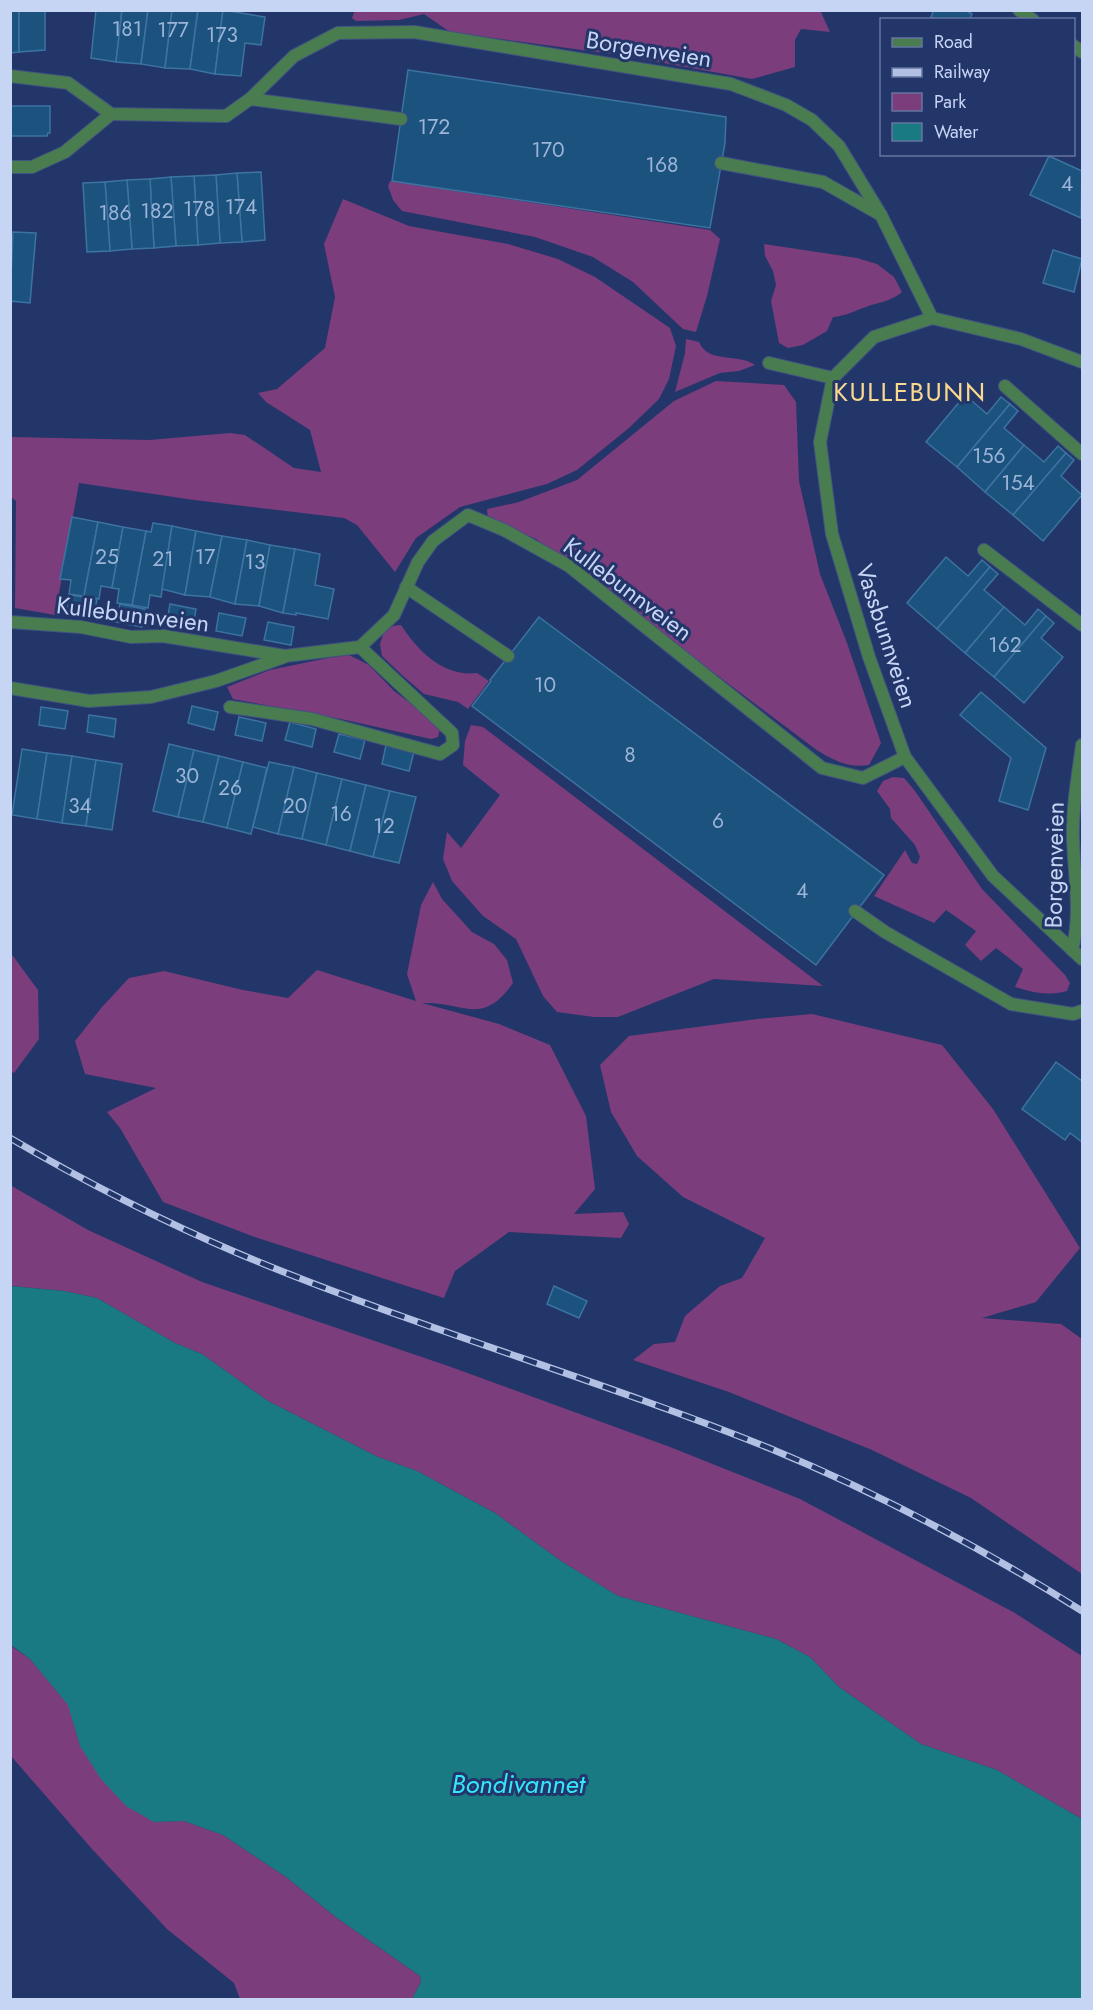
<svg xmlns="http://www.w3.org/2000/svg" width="1093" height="2010" font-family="Jost,sans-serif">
  <rect width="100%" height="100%" fill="#233669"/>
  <g fill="#7b3d7c">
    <polygon points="355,10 820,10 830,32 801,29 795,40 795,67 752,79 619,55 450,32 424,14 399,20 356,21 352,18"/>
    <polygon points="390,181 710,230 720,239 707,296 696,332 683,329 633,282 593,257 535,237 402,211 393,200 388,186"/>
    <polygon points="343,199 409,226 508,244 558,259 595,277 670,328 676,346 669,379 659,399 629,428 577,470 547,484 460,507 416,538 395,572 357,525 344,518 194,500 79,483 55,615 15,608 16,501 11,497 11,437 149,440 230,433 245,435 294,468 321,472 310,430 266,402 258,393 277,389 325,348 335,297 324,244"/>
    <path d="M 764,244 L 857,258 L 877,264 L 894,277 L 902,292 C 891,302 878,302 866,307 C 854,311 846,316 833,317 L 827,331 L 803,345 L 788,348 L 779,343 L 771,301 L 776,285 L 773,271 L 765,256 Z"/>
    <path d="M 686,339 L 699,342 C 708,364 739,353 755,365 L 739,371 L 720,373 L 675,392 L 685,353 Z"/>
    <path d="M 716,381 L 784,385 L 796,402 L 799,481 L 820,574 L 847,643 L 881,743 L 869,765 C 847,768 836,761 818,751 L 536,539 L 488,518 L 487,509 L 519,502 L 577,480 L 674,401 Z"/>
    <path d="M 401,625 C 418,651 443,677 477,673 L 489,681 L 468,709 L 458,702 L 424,694 L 402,675 L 382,656 L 380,644 L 384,631 L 393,626 Z"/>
    <polygon points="349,655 369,665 394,691 432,719 440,729 438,737 431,739 341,719 233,699 227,687 270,670 328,658"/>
    <polygon points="471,725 483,727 823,986 714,979 618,1017 594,1017 557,1012 543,996 516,939 483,916 452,881 443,859 447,832 461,848 500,795 463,765 465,741"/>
    <path d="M 893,777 L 904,778 L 915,791 L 982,889 L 1065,975 L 1070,983 L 1067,991 C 1047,996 1034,993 1015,987 L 1023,969 L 996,948 L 981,961 L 965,945 L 976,931 L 946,910 L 934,923 L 874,896 L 905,850 L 912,863 L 917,864 L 920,857 L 915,845 L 891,818 L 890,809 L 877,791 L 883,781 Z"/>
    <path d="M 433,882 L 442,899 L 472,932 L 494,944 L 507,960 L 513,983 C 481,1028 465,1001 422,1003 L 499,1024 L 550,1045 L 586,1116 L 595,1189 L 574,1214 L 623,1212 L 629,1224 L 621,1238 L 509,1232 L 455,1271 L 444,1298 L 252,1236 L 163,1202 L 120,1128 L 107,1112 L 156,1088 L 85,1074 L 75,1041 L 102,1007 L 129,978 L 164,971 L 243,990 L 288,998 L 317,970 L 416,1001 L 407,974 L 421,905 Z"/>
    <polygon points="10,952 38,990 39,1039 14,1073 10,1071"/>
    <polygon points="812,1014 942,1045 993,1109 1080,1248 1036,1302 982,1318 1061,1324 1082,1339 1082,1574 971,1498 872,1450 729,1392 633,1360 654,1344 675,1342 685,1316 720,1286 742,1278 765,1238 683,1197 637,1156 611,1112 600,1065 629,1036 757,1019"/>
    <polygon points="10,1185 88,1230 202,1282 451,1367 670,1447 800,1499 1015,1613 1082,1656 1082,1819 997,1770 921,1744 839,1687 810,1657 776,1639 618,1596 561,1561 495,1513 417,1471 378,1457 268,1401 202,1354 175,1343 97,1298 64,1291 11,1286"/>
    <polygon points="10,1645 30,1659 69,1705 80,1746 154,1822 184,1821 223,1835 286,1877 337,1918 420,1976 421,1982 412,1999 240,1999 234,1983 167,1929 92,1849 11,1756"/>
  </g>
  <polygon fill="#197a84" points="10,1286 64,1291 97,1298 175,1343 202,1354 268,1401 378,1457 417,1471 495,1513 561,1561 618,1596 776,1639 810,1657 839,1687 921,1744 997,1770 1082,1819 1082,1999 412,1999 421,1982 420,1976 337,1918 286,1877 223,1835 184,1821 154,1822 126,1806 101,1779 80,1746 68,1705 30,1659 11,1645"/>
  <g fill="#1b527e" stroke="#3d73a1" stroke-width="1.5">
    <polygon points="10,10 19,10 19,52 10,53"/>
    <polygon points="19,10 45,10 45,50 19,52"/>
    <polygon points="96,10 122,10 116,62 91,58"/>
    <polygon points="122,10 148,10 141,64 116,62"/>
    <polygon points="148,10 172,10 165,68 141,64"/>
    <polygon points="172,10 198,10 190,69 165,68"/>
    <polygon points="198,10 223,10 215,74 190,69"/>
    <polygon points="223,10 265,17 261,45 245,43 241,76 215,74"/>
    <polygon points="934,10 965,10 972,14 969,20 935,20 931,17"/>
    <polygon points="408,70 726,117 725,143 710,228 392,181"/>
    <polygon points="10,106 50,106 50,133 48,133 47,136 10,136"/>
    <polygon points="1049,156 1082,171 1081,218 1030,195"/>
    <polygon points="261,172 265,240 242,242 237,173"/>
    <polygon points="237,173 242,242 220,243 216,175"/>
    <polygon points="216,175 220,243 198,245 194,176"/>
    <polygon points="194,176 198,245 176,246 171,177"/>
    <polygon points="171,177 176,246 154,248 150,179"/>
    <polygon points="150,179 154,248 132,249 127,180"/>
    <polygon points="127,180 132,249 110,251 105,182"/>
    <polygon points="105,182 110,251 87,252 83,183"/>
    <polygon points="13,232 36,233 30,303 10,301"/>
    <polygon points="1053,250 1082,259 1074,292 1043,283"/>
    <polygon points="965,395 987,414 1001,397 1010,404 957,467 926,442"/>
    <polygon points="1010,404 1018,411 1004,428 1024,445 985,492 957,467"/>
    <polygon points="1024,445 1044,462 1058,446 1066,453 1013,515 985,492"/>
    <polygon points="1066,453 1074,460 1061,476 1082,495 1043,541 1013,515"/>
    <polygon points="72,517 98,522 84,596 69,594 71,580 60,579"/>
    <polygon points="98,522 123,527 112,588 101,586 99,599 84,596"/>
    <polygon points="153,523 172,526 161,597 150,595 148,608 132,605 146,531 151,532"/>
    <polygon points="172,526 196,531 185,595 162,589"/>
    <polygon points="123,527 146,531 132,605 117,603 119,589 112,588"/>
    <polygon points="196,531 222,536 210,597 185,595"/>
    <polygon points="222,536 247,540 235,604 210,597"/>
    <polygon points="247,540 270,545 259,606 235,604"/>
    <polygon points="270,545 295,549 283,613 259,606"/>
    <polygon points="295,549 320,554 315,585 334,589 328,619 296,613 296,615 283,613"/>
    <polygon points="946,557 968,576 982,560 990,567 937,629 907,603"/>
    <polygon points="990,567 998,574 984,590 1004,607 965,653 937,629"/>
    <polygon points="70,595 97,599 94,618 66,614"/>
    <polygon points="120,604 145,609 142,627 116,622"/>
    <polygon points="170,604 196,609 193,627 167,622"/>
    <polygon points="1004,607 1025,625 1038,609 1046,616 994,677 965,653"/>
    <polygon points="219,613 246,618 242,636 216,631"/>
    <polygon points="1046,616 1054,623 1041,638 1063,657 1024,703 994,677"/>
    <polygon points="539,617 884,875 816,965 472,706 491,681 490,680"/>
    <polygon points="268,622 294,627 291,645 264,640"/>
    <polygon points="981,692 1046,748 1028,810 999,801 1011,758 960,715"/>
    <polygon points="192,706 218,712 214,730 188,723"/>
    <polygon points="41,707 68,711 65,729 39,725"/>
    <polygon points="89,715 116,719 114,737 87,732"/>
    <polygon points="239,717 266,723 262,741 235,735"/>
    <polygon points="290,722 316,729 312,747 285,740"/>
    <polygon points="339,734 365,740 360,759 334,752"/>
    <polygon points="169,744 194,750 178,817 153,811"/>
    <polygon points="386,745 414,752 409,771 382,764"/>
    <polygon points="22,749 47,753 37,819 12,815"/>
    <polygon points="194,750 219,756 203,822 178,817"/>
    <polygon points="47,753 72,756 62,823 37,819"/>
    <polygon points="72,756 96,760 86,826 62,823"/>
    <polygon points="219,756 243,762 227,828 203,822"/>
    <polygon points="96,760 122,764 112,830 86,826"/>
    <polygon points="243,762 267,768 251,834 227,828"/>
    <polygon points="269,762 294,767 278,834 253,827"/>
    <polygon points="294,767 317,773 302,839 278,834"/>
    <polygon points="317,773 342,779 326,845 302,839"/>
    <polygon points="342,779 366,785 350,851 326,845"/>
    <polygon points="366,785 390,791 373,857 350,851"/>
    <polygon points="390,791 416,797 399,863 373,857"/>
    <polygon points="1056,1062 1082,1081 1082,1142 1070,1133 1065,1140 1022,1109"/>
    <polygon points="554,1286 587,1301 579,1318 547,1304"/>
  </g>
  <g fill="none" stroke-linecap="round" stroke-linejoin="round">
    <g stroke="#415382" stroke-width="14">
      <g id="lane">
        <polyline points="250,99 401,119"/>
        <polyline points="721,163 823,182 881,215"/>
        <polyline points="769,363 833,378"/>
        <polyline points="1005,386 1082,454"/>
        <polyline points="984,550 1082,625"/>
        <polyline points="406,587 508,656"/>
        <polyline points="855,911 885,932 1011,1004 1073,1014 1082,1011"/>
      </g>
    </g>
    <g stroke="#415382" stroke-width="14">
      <g id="street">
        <polyline points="1019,10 1033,20"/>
        <polyline points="1074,46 1082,52"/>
        <polyline points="10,76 68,83 111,114 226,116 250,99 294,56 338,33 414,32 731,84 786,105 812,120 839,146 881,215 932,318 1021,339 1082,362"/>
        <polyline points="10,167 32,167 65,152 111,114"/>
        <polyline points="932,318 874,337 833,378 820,442 832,534 869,657 905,757 993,876 1082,959"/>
        <polyline points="10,622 81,627 131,637 163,636 285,656 360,647 394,615 418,562 433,541 468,515 504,530 569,566 822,768 863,778 905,757"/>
        <polyline points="10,688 89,701 151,697 216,681 284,657"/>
        <polyline points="230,707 312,719 440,754 453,745 452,733 360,647"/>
        <path d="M 1072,950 C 1082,913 1074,876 1073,838 C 1072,807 1078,776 1082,745"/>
      </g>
    </g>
    <use href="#lane" stroke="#497c4e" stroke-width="12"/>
    <use href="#street" stroke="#497c4e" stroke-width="12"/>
    <g stroke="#b2c1e3" stroke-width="7">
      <path id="rail" d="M 10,1138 C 85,1182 162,1221 242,1255 C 414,1327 595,1378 769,1448 C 878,1493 982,1548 1082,1611"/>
    </g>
    <use href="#rail" stroke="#233669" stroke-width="4.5" stroke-dasharray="14" stroke-linecap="butt"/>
  </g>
  <g text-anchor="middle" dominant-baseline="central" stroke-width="6" stroke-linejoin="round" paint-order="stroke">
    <g font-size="21" fill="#9cb4d7">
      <text x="127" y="29">181</text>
      <text x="173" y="30">177</text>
      <text x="222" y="35">173</text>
      <text x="434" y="127">172</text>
      <text x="548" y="150">170</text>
      <text x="662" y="165">168</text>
      <text x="1067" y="184">4</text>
      <text x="241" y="207">174</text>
      <text x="199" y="209">178</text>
      <text x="157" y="211">182</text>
      <text x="115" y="213">186</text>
      <text x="989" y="456">156</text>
      <text x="1018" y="483">154</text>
      <text x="107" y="557">25</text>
      <text x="205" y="557">17</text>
      <text x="163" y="559">21</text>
      <text x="255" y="562">13</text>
      <text x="1005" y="645">162</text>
      <text x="545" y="685">10</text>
      <text x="630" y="755">8</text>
      <text x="187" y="776">30</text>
      <text x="230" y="788">26</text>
      <text x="80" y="806">34</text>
      <text x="295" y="806">20</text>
      <text x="341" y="814">16</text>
      <text x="718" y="821">6</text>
      <text x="384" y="826">12</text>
      <text x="802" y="891">4</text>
    </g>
    <g font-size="24" fill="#c7d5f5" stroke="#233669">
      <text transform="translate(649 49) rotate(9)">Borgenveien</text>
      <text transform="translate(628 589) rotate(37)">Kullebunnveien</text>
      <text transform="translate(133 614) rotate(7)">Kullebunnveien</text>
      <text transform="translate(887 636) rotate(72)">Vassbunnveien</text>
      <text transform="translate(1054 865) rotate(-89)">Borgenveien</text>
    </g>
    <g font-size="26" letter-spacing="1.5" fill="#fad98f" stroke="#233669">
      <text x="910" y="392">KULLEBUNN</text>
    </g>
    <g font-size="26" font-style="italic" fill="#35e7fa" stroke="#233669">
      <text x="518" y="1784">Bondivannet</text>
    </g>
  </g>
  <rect width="1093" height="2010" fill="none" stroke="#c7d5f5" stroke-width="24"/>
  <rect x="880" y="18" width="195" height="138" fill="#233669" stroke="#6576a1" stroke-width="1.5"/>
  <rect x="892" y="38" width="30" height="9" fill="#497c4e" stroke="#6576a1" stroke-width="1.5"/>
  <text x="934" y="48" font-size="18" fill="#c7d5f5">Road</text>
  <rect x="892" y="68" width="30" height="9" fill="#b2c1e3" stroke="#6576a1" stroke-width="1.5"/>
  <text x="934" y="78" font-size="18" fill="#c7d5f5">Railway</text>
  <rect x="892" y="93" width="30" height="18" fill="#7b3d7c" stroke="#6576a1" stroke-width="1.5"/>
  <text x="934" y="108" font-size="18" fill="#c7d5f5">Park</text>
  <rect x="892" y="123" width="30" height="18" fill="#197a84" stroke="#6576a1" stroke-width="1.5"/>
  <text x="934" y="138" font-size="18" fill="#c7d5f5">Water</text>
</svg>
